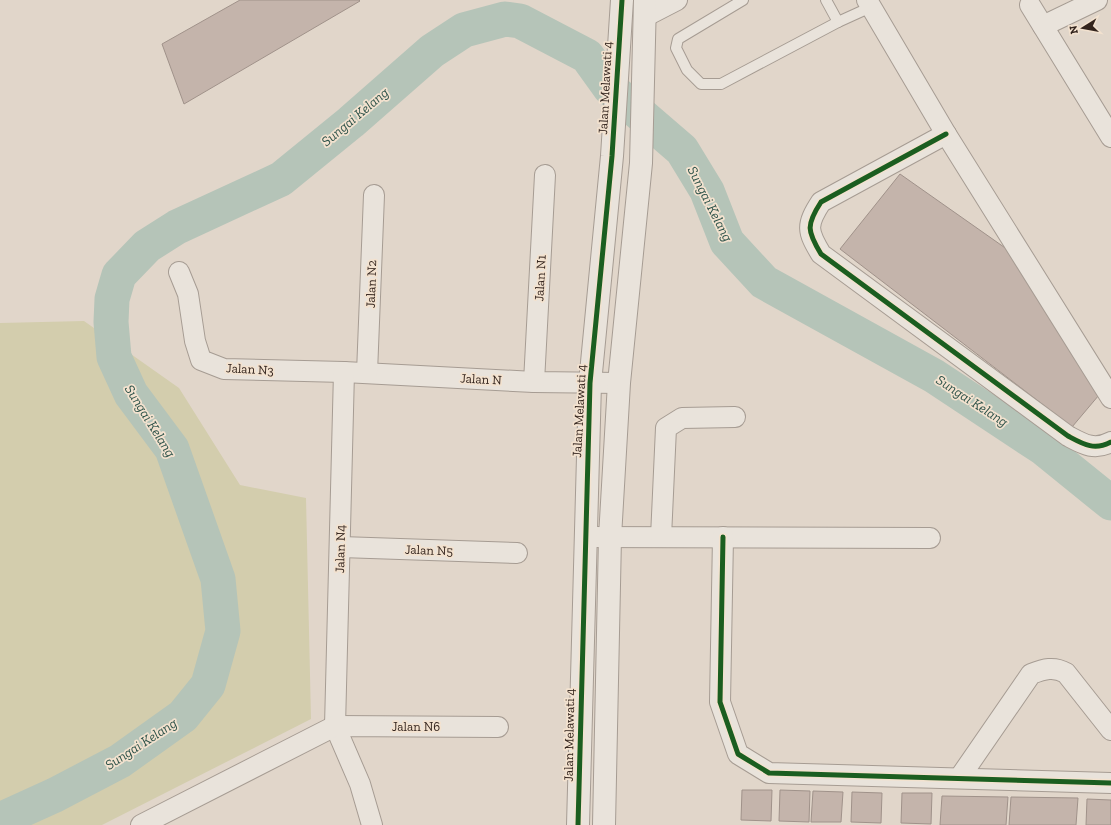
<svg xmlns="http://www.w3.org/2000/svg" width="1111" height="825" font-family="'Zilla Slab',serif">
  <rect width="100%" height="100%" fill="#e1d6ca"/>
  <polygon fill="#d3cdad" points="84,321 179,388 240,485 306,498 311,719 102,825 0,825 0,323"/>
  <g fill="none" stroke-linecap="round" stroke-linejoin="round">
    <polyline stroke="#b5c4b8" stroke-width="35" points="0,820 55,795 120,761 183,716 208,685 223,631 218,579 172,449 131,394 114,357 111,322 112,299 119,275 147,246 177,227 281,179 351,122 432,51 464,30 505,19 520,21 587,56 610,88 682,150 707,191 727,242 764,282 934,376 1043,448 1111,503"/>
  </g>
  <g fill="#c4b4ab" stroke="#a0928a">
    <polygon points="240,0 359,0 360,1 184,104 162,44"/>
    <polygon points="900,174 1011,252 1099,395 1072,427 840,249"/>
    <polygon points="742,790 772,790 771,821 741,820"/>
    <polygon points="780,790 810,791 809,822 779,821"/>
    <polygon points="813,791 843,792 841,822 811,822"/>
    <polygon points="852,792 882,793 881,823 851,822"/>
    <polygon points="902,793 932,793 931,824 901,823"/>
    <polygon points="942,796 1008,797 1006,825 940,825"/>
    <polygon points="1011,797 1078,798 1076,825 1009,825"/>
    <polygon points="1087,799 1111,800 1111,825 1086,825"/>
  </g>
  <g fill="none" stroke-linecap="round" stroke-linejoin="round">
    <g stroke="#a69c93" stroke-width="12">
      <g id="service">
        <polyline points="743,0 678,39 676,48 687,70 701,84 721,84 838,22 871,7"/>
        <polyline points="826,0 838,22"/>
      </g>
    </g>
    <g stroke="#a69c93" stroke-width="22">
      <g id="minor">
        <polyline points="867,0 946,134 1111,398"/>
        <polyline points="1030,5 1111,137"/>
        <polyline points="646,16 677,0"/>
        <polyline points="1043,26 1097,0"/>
        <path d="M 946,134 L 821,202 C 806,225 807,231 821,254 L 1068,436 C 1083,444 1094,451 1111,442"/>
        <polyline points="179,272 188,294 195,341 201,360 224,369 344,372 534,382 619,383"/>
        <polyline points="344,372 335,726 360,784 372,825"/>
        <polyline points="367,373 374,195"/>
        <polyline points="534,382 545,175"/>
        <polyline points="585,537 930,538"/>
        <polyline points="661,537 666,428 682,418 735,417"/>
        <polyline points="723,537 720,702 738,754 769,773 1111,783"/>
        <polyline points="341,547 517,553"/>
        <path d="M 960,777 L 1031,674 C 1044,669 1054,666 1066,673 L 1111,730"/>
        <polyline points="141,825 335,726 498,727"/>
      </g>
    </g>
    <g stroke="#a69c93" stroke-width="24">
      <g id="tertiary">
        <polyline points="578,825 590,383 612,156 622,0"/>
        <polyline points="604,825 610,537 619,383 641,163 645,0"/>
      </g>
    </g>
    <use href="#service" stroke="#e9e3db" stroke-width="10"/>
    <use href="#minor" stroke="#e9e3db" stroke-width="20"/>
    <use href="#tertiary" stroke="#e9e3db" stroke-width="22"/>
    <g stroke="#f3e2cf" stroke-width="8">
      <g id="cycleway">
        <path d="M 946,134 L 821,202 C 806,225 807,231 821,254 L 1068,436 C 1083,444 1094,451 1111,442"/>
        <polyline points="723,537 720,702 738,754 769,773 1111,783"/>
        <polyline points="578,825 590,383 612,156 622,0"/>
      </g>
    </g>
    <use href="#cycleway" stroke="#1b5e20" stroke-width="5"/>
  </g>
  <g text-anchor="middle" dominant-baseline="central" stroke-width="3.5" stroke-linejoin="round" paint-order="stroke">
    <g font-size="13" fill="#33241d" stroke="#f3e2cf">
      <text transform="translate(605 88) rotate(-87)">Jalan Melawati 4</text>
      <text transform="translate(540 278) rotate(-87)">Jalan N1</text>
      <text transform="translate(371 284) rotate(-88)">Jalan N2</text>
      <text transform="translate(250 369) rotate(3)">Jalan N3</text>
      <text transform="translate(481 379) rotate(3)">Jalan N</text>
      <text transform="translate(579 411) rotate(-87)">Jalan Melawati 4</text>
      <text transform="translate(340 549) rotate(-89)">Jalan N4</text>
      <text transform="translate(429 550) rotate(2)">Jalan N5</text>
      <text x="416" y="726">Jalan N6</text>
      <text transform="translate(569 735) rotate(-89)">Jalan Melawati 4</text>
    </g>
    <g font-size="14" font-style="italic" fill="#2d5249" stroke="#f3e2cf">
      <text transform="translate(355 117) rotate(-40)">Sungai Kelang</text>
      <text transform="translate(710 204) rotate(63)">Sungai Kelang</text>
      <text transform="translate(972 401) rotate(33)">Sungai Kelang</text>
      <text transform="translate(150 421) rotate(58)">Sungai Kelang</text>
      <text transform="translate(141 744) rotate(-33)">Sungai Kelang</text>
    </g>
  </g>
  <g transform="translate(1083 28) rotate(259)" stroke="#f3e2cf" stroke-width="3" paint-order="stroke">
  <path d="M0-3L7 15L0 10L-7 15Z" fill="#33241d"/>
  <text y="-6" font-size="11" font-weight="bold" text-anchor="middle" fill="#33241d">N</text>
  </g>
</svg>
